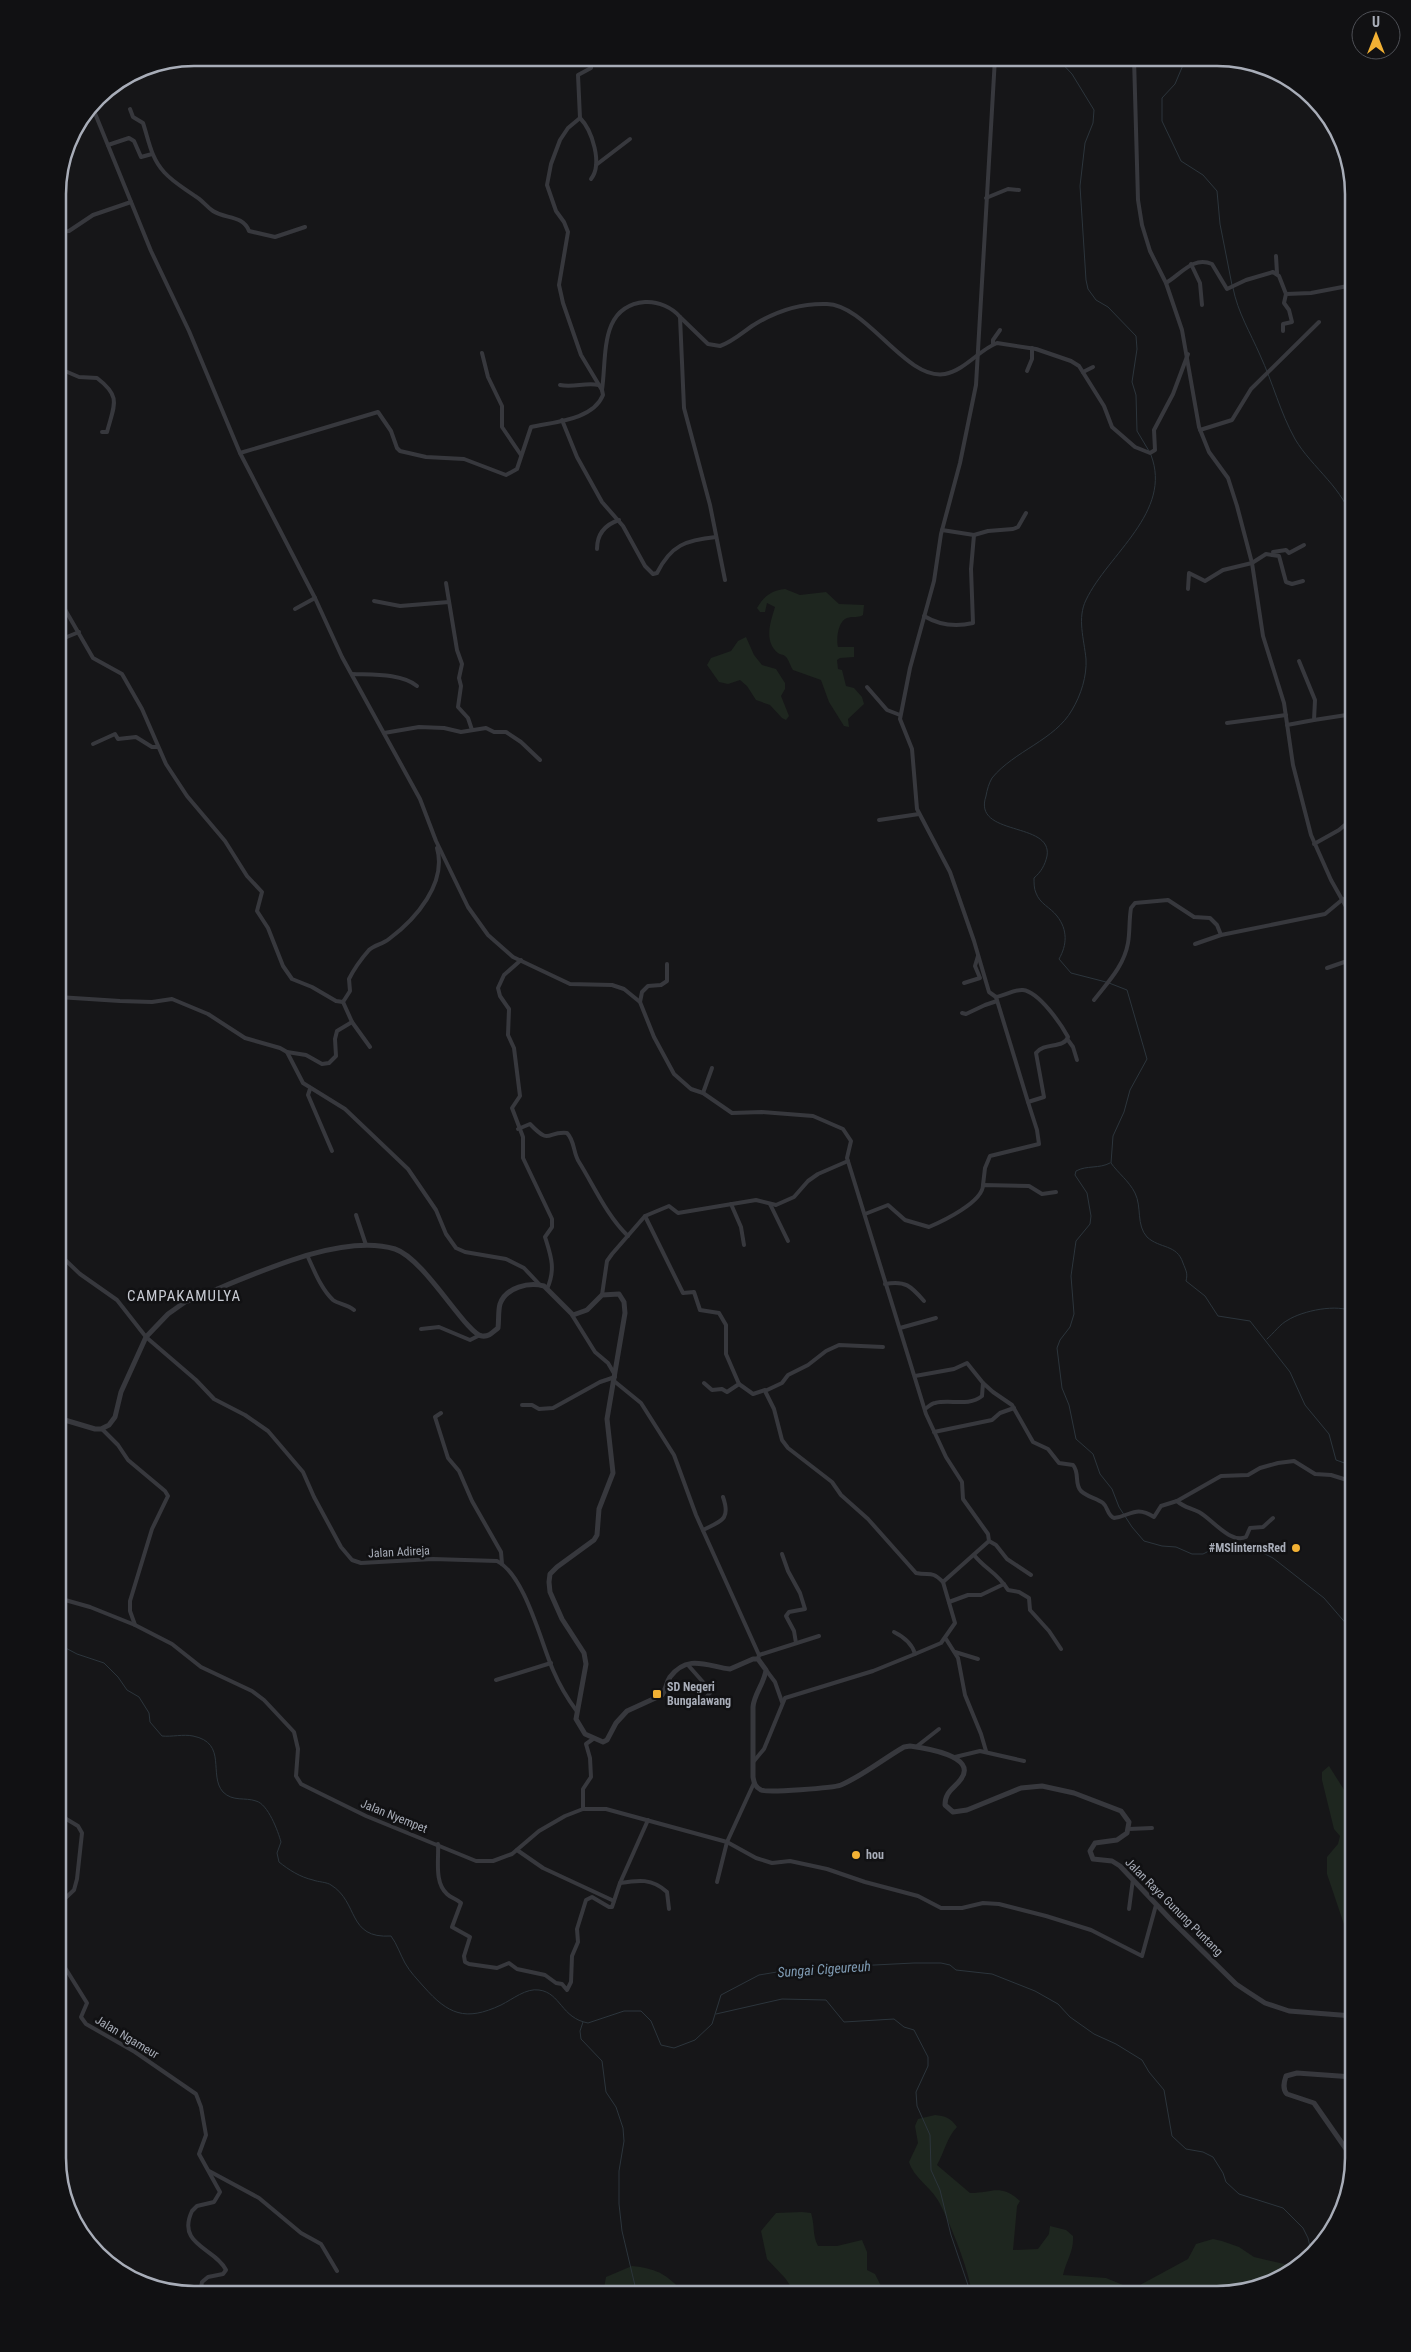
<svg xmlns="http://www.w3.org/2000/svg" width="1411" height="2352" font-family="'Roboto Condensed',sans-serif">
  <rect width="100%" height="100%" fill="#161618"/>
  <g fill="#1e261f">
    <path d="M 785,589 L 800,595 L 826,592 L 839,604 L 864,605 L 863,615 C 858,618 853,616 847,618 C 838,621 836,639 838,647 L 854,647 L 854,657 L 840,658 L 837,660 L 838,669 L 842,670 L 846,686 L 854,688 L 862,697 L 864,704 L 848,719 L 849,727 L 844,726 L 829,702 L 821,680 L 793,670 C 790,666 789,659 785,656 C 783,654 780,655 778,653 C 763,641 771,621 775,607 L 767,603 L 765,612 L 760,612 L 757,608 C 763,597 772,590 785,589 Z"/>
    <polygon points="746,637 754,655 762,665 776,669 785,683 785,689 781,696 789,716 786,720 782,718 770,705 756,700 747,686 740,680 728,684 719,682 707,665 711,658 731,651 738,641"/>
    <polygon points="1329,1766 1353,1804 1353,1951 1327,1874 1327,1857 1338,1844 1340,1836 1334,1829 1322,1780 1322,1772"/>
    <path d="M 935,2115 C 945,2116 951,2118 957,2127 C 947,2137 944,2153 937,2165 L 970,2193 C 993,2193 1000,2183 1020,2201 L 1017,2206 L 1013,2250 L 1038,2249 L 1049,2234 L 1050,2226 L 1066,2230 L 1073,2236 C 1074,2252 1066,2261 1063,2275 L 1106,2278 L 1123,2285 L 1140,2285 L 1188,2259 L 1196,2244 L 1213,2239 L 1222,2241 L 1239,2247 L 1254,2257 L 1293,2266 L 1277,2281 L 1217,2294 L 972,2294 C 969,2270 951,2225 939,2202 C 931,2187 914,2178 909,2162 L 918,2143 L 915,2126 L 918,2119 Z"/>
    <path d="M 802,2212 L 811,2213 C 815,2225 812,2235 818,2246 L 837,2246 L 862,2240 L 867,2252 L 867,2270 L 875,2274 L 885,2294 L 796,2294 L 785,2278 L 767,2259 L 761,2231 L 776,2213 Z"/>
    <path d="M 632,2266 C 659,2269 667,2275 685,2294 L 603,2294 L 606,2277 Z"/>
  </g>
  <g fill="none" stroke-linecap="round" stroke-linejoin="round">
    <g stroke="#2c353c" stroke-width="1">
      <polyline points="1057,58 1072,74 1094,110 1093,123 1085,143 1080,186 1086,280 1088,289 1096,300 1108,307 1136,336 1137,349 1132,382 1136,395 1137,431 1149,451"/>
      <polyline points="1186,58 1175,84 1162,98 1162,121 1181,161 1203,175 1217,191 1220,224 1232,285"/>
      <path d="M 1233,288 C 1238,313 1250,332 1260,355 C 1273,383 1280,412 1295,439 C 1312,468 1345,489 1353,523"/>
      <path d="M 1106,982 L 1071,973 L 1059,959 C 1067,945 1068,930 1057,916 C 1050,907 1040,904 1036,893 C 1034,889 1034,883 1034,878 C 1041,872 1045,865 1047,856 C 1053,821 972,837 986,796 C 987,790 989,783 992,778 C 1014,751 1055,740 1072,710 C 1081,695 1087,676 1086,659 C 1084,639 1077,618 1086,600 C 1108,554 1173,512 1151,455"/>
      <path d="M 1109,983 L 1127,990 L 1147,1059 L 1130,1090 L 1124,1112 L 1113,1136 L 1111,1163 C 1118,1173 1129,1181 1135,1193 C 1142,1207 1136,1225 1147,1237 C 1160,1249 1177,1244 1183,1263 C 1186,1271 1188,1273 1186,1281 L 1205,1296 L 1218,1316 L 1250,1321 L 1290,1372 L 1305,1405 L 1329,1434 L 1336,1460 L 1353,1466"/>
      <path d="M 1110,1163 C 1099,1169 1087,1165 1076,1171 L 1075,1175 L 1087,1193 L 1091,1216 L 1090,1224 L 1076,1241 L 1071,1276 L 1074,1314 L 1070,1327 L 1060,1340 L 1057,1348 L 1062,1388 L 1069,1405 L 1076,1439 L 1093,1454 L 1100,1474 L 1112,1489 L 1119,1507 L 1132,1527 L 1144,1541 L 1162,1546 L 1176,1547 L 1192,1554 L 1203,1554 L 1215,1548 L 1257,1550 L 1273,1558 L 1324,1598 L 1349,1627 L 1353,1640 L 1353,1681"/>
      <path d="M 1267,1339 C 1274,1333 1280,1324 1288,1320 C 1302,1311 1338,1303 1353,1312"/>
      <path d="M 58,1644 L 77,1654 L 104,1663 L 118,1677 L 127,1690 L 139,1697 L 149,1713 L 150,1722 L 162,1736 C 172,1737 183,1734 193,1736 C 228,1743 208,1775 223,1792 C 233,1802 245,1797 256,1801 C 268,1804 278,1831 281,1842 L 277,1853 L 279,1862 C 289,1870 300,1877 313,1880 C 318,1882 327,1882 331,1885 C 359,1902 347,1939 391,1936 C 397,1944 400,1954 405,1963 C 410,1972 417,1979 424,1987 C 448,2014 465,2022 501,2005 C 513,1999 526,1988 539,1990 C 561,1993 561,2018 588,2023 L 624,2011 L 641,2011 L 651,2021 L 661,2045 L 674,2048 L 695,2040 L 712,2024 L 721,1995 L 759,1975 L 795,1969 L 914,1963 L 941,1963 L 950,1965 L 956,1970 L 992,1974 L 1035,1991 L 1058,2004 L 1070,2017 L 1094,2034 L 1116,2044 L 1142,2060 L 1149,2072 L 1164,2090 L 1172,2136 L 1186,2149 L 1203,2152 L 1213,2157 L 1223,2173 L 1226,2182 L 1239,2194 L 1283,2208 L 1303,2228 L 1308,2238 L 1311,2251"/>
      <polyline points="716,2014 782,1999 826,2000 844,2022 894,2019 904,2027 914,2030 928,2057 928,2066 916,2092 917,2106 930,2135 931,2170 940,2190 951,2235 971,2294"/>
      <polyline points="583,2022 580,2031 581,2039 602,2061 606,2092 616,2107 623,2128 624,2141 619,2171 619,2204 622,2231 637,2294"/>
    </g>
    <g stroke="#37383d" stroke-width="4">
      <polyline points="1134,58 1138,200 1142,225 1150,251 1166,283 1182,330 1199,427 1209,452 1228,478 1237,506 1252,563 1263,636 1284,703 1293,765 1311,835 1331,880 1353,919"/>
      <polyline points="92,106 151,251 189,331 240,453 315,598 342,657 420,799 436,841 468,907 488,935 513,957 570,984 612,985 624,989 640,1002 654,1037 674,1074 691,1089 703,1093 732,1113 762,1112 813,1116 843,1129 851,1141 847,1158 926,1414 946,1457 962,1482 963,1499 988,1534 989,1541 996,1545 1007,1559 1031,1575"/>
      <path d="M 130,109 L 133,117 L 143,123 C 149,141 151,158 164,172 C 174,183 184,188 195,196 C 202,200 207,207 213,211 C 225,219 243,215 249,231 L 275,237 L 305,227"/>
      <path d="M 580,118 C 592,130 603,164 591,179"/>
      <polyline points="108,145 129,138 134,141 141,157 152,154"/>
      <polyline points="596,165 630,139"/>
      <polyline points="986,198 1008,189 1019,190"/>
      <polyline points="58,232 69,231 93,215 131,202"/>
      <polyline points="1276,256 1277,273"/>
      <polyline points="1191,264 1200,283 1202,305"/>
      <path d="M 1166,283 C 1181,274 1193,256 1212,264 L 1227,289 L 1246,280 L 1273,272 L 1279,276 L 1286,294 L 1311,293 L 1353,285"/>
      <path d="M 680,317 L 708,344 L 720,346 C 732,342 742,333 752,326 C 774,312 800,303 827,304 C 867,305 906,381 945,374 C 965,370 979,350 997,343 L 1036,349 L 1071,361 L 1079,366 L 1104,406 L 1112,427 L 1135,447 L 1150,453 L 1155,450 L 1154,430 L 1173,394 L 1188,354"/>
      <polyline points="1283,331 1283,324 1292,322 1289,310 1284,303 1286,294"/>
      <polyline points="993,344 993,340 1000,330"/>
      <polyline points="482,353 488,377 502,406 502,427 521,455"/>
      <path d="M 58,368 L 79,377 L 97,378 C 122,397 114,405 107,432 L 102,432"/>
      <polyline points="1027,371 1032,359 1032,348"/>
      <polyline points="1083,372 1093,367"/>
      <path d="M 560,385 C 574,388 585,382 599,385"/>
      <path d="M 602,390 C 607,356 599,306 645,302 C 658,301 673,308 680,317 L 684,408 L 710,505 L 725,580"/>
      <path d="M 562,420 L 577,457 L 602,502 L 623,526 L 645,566 L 653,574 L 657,573 C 671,545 686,540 716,537"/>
      <polyline points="1200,430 1232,420 1251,389 1319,322"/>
      <path d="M 240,453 L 378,412 L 391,431 L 397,448 L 400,451 L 426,457 L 464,459 L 506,475 L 517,469 L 531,427 C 554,422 593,420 603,395 L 602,390 L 581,355 L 563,303 L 559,285 L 568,232 L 564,222 L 556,211 L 547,185 L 551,164 L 560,140 L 568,128 L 580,118 L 578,75 L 591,68 L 591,58"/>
      <polyline points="942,530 974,535 988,531 1013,529 1018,527 1026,513"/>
      <path d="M 597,549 C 597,534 604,525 619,520"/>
      <polyline points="1273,552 1286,550 1289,553 1304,545"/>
      <polyline points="446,583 457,650 462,664 459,678 461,686 458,707 468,718 472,730"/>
      <polyline points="1188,589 1189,573 1205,581 1223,570 1252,563 1266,554 1279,556 1286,582 1292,584 1303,581"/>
      <path d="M 58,600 L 63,606 L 93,658 L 122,674 L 142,709 L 166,764 L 187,796 L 225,841 L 247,876 L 262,892 L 257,911 L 268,928 L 283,966 L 292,979 L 312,987 L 336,1001 L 343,1002 L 350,991 L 349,979 C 354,969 362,958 369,950 C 374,945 383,944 389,939 C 416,919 447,883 437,848"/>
      <polyline points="374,601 400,606 449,602"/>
      <polyline points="295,609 315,598"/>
      <path d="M 924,616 C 939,625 956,627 973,623 L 971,569 L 974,535"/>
      <polyline points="62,639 79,632"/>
      <path d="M 352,674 C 371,675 401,673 417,686"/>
      <polyline points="867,687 887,710 900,715"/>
      <polyline points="1314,720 1353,714"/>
      <polyline points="1227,723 1286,715"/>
      <polyline points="1287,725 1314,720 1315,700 1299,661"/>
      <polyline points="384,733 419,727 444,728 461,732 486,728 494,732 506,732 521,742 540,760"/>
      <polyline points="93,744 115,734 118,739 136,737 152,747 158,747"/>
      <polyline points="879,820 919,814"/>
      <polyline points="1314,844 1339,830 1353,818"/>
      <polyline points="1195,944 1221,935"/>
      <path d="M 521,960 L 504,975 L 498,988 L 500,996 L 509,1009 L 508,1035 L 514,1048 L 520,1096 L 512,1108 L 523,1137 L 523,1158 L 552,1219 L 552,1227 L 545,1237 C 551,1256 556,1269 547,1289"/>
      <polyline points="1327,968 1353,959"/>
      <polyline points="58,975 61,960"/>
      <polyline points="964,983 980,978 975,966 978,956"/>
      <polyline points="58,997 120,1001 152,1002 172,999 208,1014 245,1038 280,1048 287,1052 303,1083 345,1109 408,1169 436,1210 446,1234 456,1248 465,1252 506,1259 524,1268 540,1285"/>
      <polyline points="996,997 1028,1102"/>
      <path d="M 1094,1000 C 1108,982 1124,966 1128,943 C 1130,932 1129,919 1131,908 L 1135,903 L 1168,900 L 1194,917 L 1210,918 L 1217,925 L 1221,935 L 1325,914 L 1343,899"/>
      <polyline points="343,1002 352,1022 370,1047"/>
      <polyline points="640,1002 642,992 648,986 661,985 667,981 667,964"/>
      <polyline points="962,1013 966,1014 985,1005 997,1001"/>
      <polyline points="1068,1040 1073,1047 1077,1060"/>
      <polyline points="287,1052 306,1055 322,1064 329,1063 336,1056 335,1039 337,1031 352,1022"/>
      <polyline points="310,1089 308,1095 332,1151"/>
      <polyline points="703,1093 712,1068"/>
      <path d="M 518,1129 L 530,1124 C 551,1146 546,1131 567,1133 C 575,1141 573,1153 579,1162 C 594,1186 607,1216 628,1236"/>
      <path d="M 983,1185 L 985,1168 L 990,1156 L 1039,1144 L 1037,1130 L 1028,1102 L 1044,1097 L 1036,1053 C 1044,1042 1064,1049 1068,1037 C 1061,1024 1039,992 1023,990 C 1015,989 1004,996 996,997 L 989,992 L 974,941 L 950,872 L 917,809 L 912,749 L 900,719 L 910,668 L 934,581 L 941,534 L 960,463 L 976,385 L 995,58"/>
      <polyline points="731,1204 741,1227 744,1245"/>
      <polyline points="770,1204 788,1241"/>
      <path d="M 865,1214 L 888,1205 L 905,1220 L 929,1227 C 943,1221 983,1202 983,1185 L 1029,1186 L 1042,1194 L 1056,1192"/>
      <polyline points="356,1215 366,1245"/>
      <polyline points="645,1216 683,1293 694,1292 700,1310 719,1313 726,1325 726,1354 739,1384 727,1392 722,1389 712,1390 704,1383"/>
      <path d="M 58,1253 L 80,1274 L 117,1300 L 146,1337 L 196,1380 L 214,1399 L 245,1415 L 268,1431 L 303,1472 L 314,1497 L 341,1547 L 352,1560 L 361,1563 L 433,1559 L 497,1561 C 525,1575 541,1643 553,1670 C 559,1684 567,1698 576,1710"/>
      <path d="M 307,1255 C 314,1270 321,1289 333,1300 C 338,1304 347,1304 354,1310"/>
      <path d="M 885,1284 C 905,1280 911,1286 924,1301"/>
      <polyline points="602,1295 607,1261 612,1254 645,1216 669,1206 678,1213 756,1200 776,1205 794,1197 808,1181 818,1174 848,1161"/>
      <polyline points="572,1315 595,1352 608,1363 615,1375"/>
      <polyline points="900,1328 936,1318"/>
      <polyline points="421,1329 439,1327 470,1340 480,1335"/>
      <polyline points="915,1376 954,1369 967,1363 983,1383"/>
      <polyline points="614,1381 641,1403 674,1455 696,1515 759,1655 758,1659"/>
      <polyline points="739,1384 753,1394 765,1390"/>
      <polyline points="522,1405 532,1405 539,1409 553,1408 600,1382 615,1377"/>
      <path d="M 925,1409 C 928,1407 932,1403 935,1403 C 950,1399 968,1407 982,1396 L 983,1383 L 993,1392 L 1012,1405 L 1033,1442 L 1048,1449 L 1059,1463 L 1073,1465 C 1080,1473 1074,1484 1081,1491 C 1087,1497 1097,1498 1103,1503 C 1108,1507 1107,1515 1114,1518 C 1131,1516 1135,1505 1154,1517 L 1161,1506 L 1177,1501 L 1221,1476 L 1248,1475 L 1260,1468 L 1278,1463 L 1294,1461 L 1315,1474 L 1331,1475 L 1347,1480 L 1353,1477"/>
      <polyline points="441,1413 435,1417 448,1458 459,1471 472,1501 501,1552 502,1564"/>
      <polyline points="102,1429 118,1445 128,1460 165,1491 168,1496 152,1529 130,1601 130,1611 135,1625"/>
      <polyline points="934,1432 992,1420 1000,1413 1014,1408"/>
      <path d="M 1177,1501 C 1183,1507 1191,1508 1199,1512 C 1212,1519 1230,1544 1246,1537 L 1250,1528 L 1263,1527 L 1273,1518"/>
      <path d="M 703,1530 C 721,1521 731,1520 723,1497"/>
      <polyline points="782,1554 788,1571 800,1593 805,1609 789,1612 786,1616 794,1631 796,1643"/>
      <path d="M 974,1555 C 986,1570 997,1572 1008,1590 L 1019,1592 L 1029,1598 L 1030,1610 L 1049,1631 L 1061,1649"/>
      <polyline points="943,1582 989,1541"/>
      <polyline points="58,1598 90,1607 135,1625 172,1644 201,1667 252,1691 264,1700 294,1732 298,1749 296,1776 301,1784 366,1816 476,1861 493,1861 512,1854 539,1831 565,1816 583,1809 606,1809 727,1842 756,1858 772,1863 790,1861 827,1869 865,1882 918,1896 941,1908 962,1908 983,1903 999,1904 1046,1916 1091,1930 1142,1956 1156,1905"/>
      <polyline points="949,1602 968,1595 981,1595 1004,1584"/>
      <path d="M 894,1632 C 904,1637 912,1643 915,1654"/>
      <polyline points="946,1639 958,1658 965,1695 981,1734 986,1751"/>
      <polyline points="955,1652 978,1659"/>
      <polyline points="759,1655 819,1636"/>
      <polyline points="688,1665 710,1690 710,1693 700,1704"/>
      <polyline points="766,1670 775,1682 782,1702"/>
      <polyline points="496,1680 551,1663"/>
      <polyline points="916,1747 939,1729"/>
      <polyline points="955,1757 980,1751 1024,1761"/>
      <path d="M 754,1761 L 764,1749 L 785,1698 L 873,1671 L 915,1654 L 941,1643 L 955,1623 L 943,1582 C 931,1570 930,1576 916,1573 L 868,1519 L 841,1495 L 832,1482 L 788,1448 L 782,1440 L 774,1409 L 765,1391 L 782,1383 L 788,1375 L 808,1365 L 826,1351 L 839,1345 L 883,1347"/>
      <polyline points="583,1809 583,1789 591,1777 590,1758 586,1744 593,1739"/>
      <polyline points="1129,1829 1152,1828"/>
      <path d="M 438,1844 C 439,1860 434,1882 447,1894 C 451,1898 457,1899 461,1903 L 452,1927 L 470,1937 L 464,1956 L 465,1962 L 469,1964 L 497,1968 L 509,1963 L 517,1969 L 545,1975 L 556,1983 L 562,1984 L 567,1990 L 571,1982 L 572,1956 L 578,1942 L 577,1929 L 586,1900 L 592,1897 L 609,1907 L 612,1907 L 620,1883 L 648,1820"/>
      <polyline points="517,1850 543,1868 614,1901"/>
      <polyline points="717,1882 727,1842 754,1783"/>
      <path d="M 620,1883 C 638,1880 652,1878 667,1892 L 669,1909"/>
      <polyline points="58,1905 74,1890 77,1879 82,1833 78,1826 58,1814"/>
      <polyline points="1129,1909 1133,1879"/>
      <path d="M 58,1950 L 64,1966 L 87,2003 L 81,2017 L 86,2024 L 135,2052 L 196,2094 L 201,2107 L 206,2135 L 199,2154 L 220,2192 L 214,2202 L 197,2206 L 192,2211 C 176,2245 215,2248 226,2270 L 223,2274 L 208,2277 L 202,2282 L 200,2294"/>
      <polyline points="209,2171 259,2198 301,2233 321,2244 337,2271"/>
    </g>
    <g stroke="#37383d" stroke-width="5">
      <path d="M 58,1418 L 95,1429 L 101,1429 L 109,1425 L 115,1417 L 121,1392 L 146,1337 L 168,1314 L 185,1302 C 241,1281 337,1231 395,1249 C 425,1259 466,1334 482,1336 C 489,1337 493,1332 498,1328 C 499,1320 498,1311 500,1304 C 506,1287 529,1282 544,1286 L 573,1315 L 587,1310 L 602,1295 L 619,1294 L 624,1302 L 625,1313 L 607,1419 L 613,1473 L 599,1509 L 597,1535 L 594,1540 L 557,1567 L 550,1574 L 549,1582 L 550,1592 L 562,1619 L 584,1653 L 586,1664 L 576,1719 L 585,1734 L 603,1742 L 607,1740 L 616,1723 L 627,1711 L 662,1695 C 666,1690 666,1683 670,1677 C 688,1653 709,1667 730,1669 L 753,1659 L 758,1659 L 766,1670 C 764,1684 754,1694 753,1707 L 753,1777 C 754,1783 755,1787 761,1790 C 768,1793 833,1788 841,1785 C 864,1775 883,1759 904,1747 L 910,1746 C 925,1748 978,1756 961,1779 C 954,1789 945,1791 945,1805 L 953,1812 L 967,1810 L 1021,1788 L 1042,1786 L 1074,1793 L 1121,1811 L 1129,1822 L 1127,1833 L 1117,1840 L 1095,1843 L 1090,1851 L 1093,1859 L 1112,1861 L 1120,1866 L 1171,1920 L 1236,1984 L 1248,1992 L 1265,2003 L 1289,2011 L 1353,2016"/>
      <path d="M 1353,2159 L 1314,2103 L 1287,2094 C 1282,2089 1284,2082 1286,2076 L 1297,2073 L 1353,2077"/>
    </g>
  </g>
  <g fill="#f2b134" stroke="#111113" stroke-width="2">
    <circle cx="1296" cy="1548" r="5"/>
    <rect x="652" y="1689" width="10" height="10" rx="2.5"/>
    <circle cx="856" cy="1855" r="5"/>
  </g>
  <g text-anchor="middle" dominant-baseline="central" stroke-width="5" stroke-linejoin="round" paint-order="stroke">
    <g font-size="12" font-weight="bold" fill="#a8adb8" stroke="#111113" text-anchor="start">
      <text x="1286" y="1548" text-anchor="end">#MSIinternsRed</text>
      <text x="667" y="1687">SD Negeri<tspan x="667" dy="14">Bungalawang</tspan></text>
      <text x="866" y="1855">hou</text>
    </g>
    <g font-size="12" fill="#a8adb8" stroke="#111113">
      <text transform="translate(399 1552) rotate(-3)">Jalan Adireja</text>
      <text transform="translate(394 1816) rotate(22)">Jalan Nyempet</text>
      <text transform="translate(1174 1907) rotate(45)">Jalan Raya Gunung Puntang</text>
      <text transform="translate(127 2037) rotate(31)">Jalan Ngameur</text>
    </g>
    <g font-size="14" font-style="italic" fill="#7f9bb3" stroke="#111113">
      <text transform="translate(824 1969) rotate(-4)">Sungai Cigeureuh</text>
    </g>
    <g font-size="15" letter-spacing="1" fill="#c9ccd4" stroke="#111113">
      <text x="184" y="1296">CAMPAKAMULYA</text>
    </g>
  </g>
  <path d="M0 0H1411V2352H0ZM194 66H1217A128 128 0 0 1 1345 194V2158A128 128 0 0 1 1217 2286H194A128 128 0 0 1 66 2158V194A128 128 0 0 1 194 66Z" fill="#111113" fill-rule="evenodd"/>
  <path fill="none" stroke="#a8adb8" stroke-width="2.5" d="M194 66H1217A128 128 0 0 1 1345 194V2158A128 128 0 0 1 1217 2286H194A128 128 0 0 1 66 2158V194A128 128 0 0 1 194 66Z"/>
  <g transform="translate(1376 35)"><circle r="24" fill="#111113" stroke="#4d4f55"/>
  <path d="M0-4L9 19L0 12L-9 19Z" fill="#f2b134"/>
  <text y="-8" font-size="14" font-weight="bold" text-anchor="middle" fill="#a8adb8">U</text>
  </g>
</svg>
